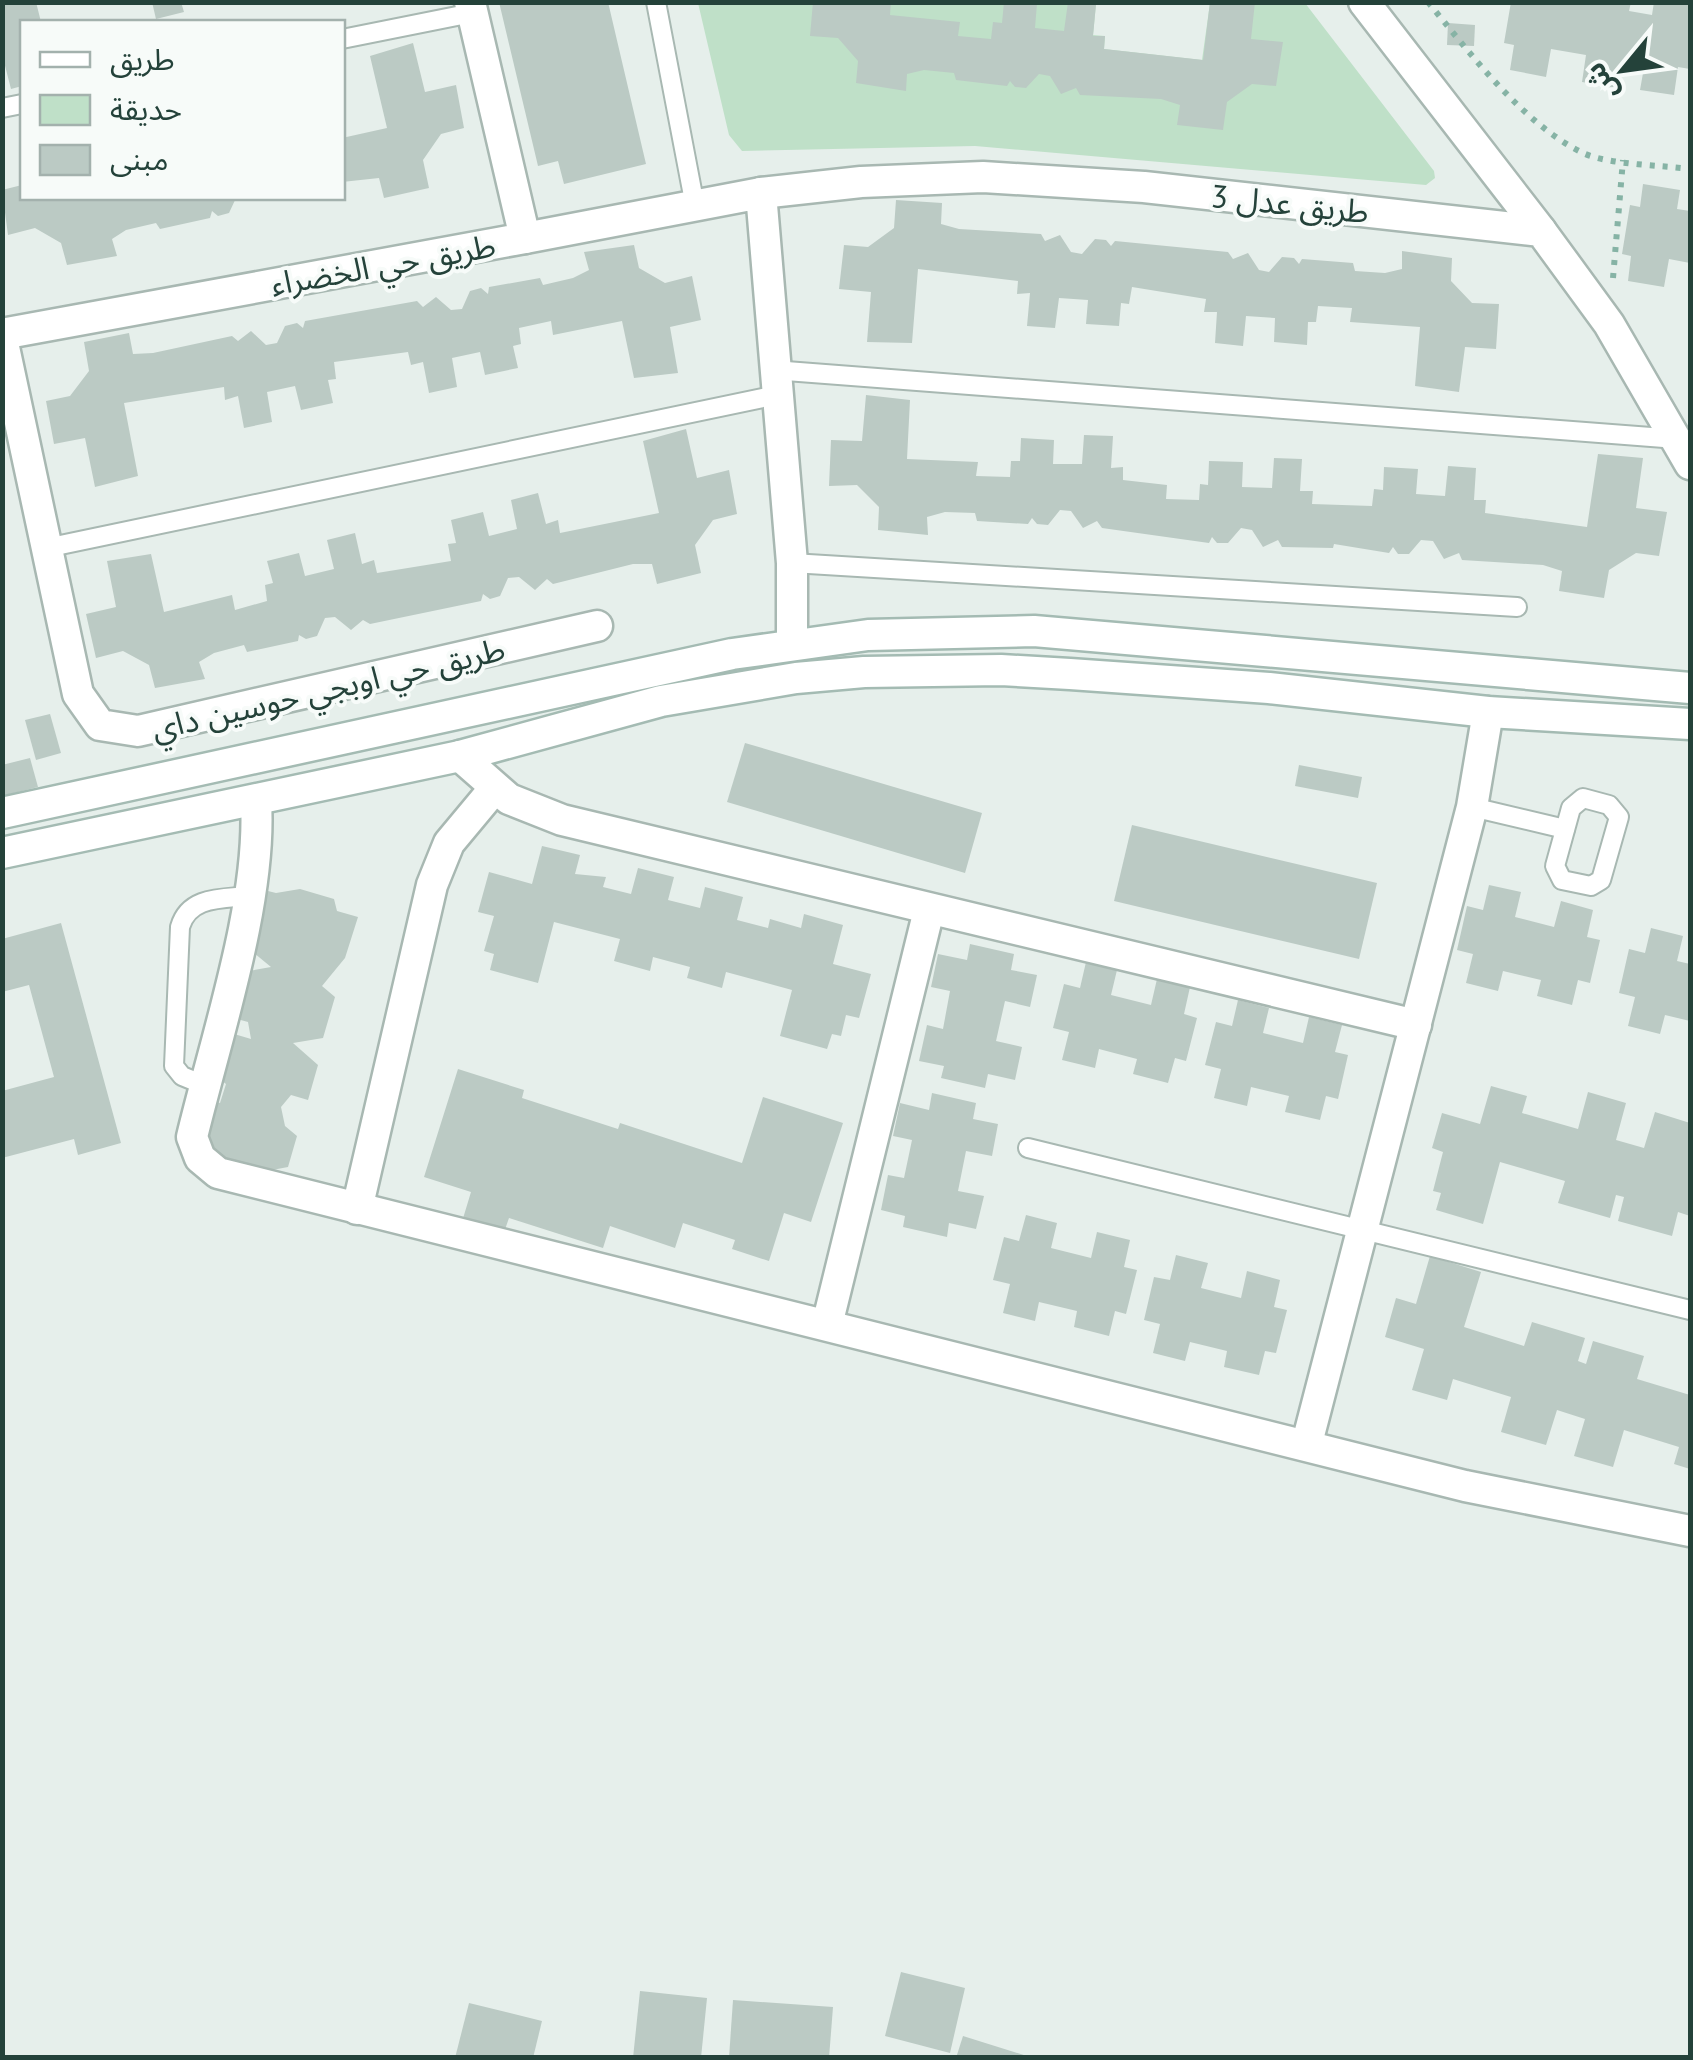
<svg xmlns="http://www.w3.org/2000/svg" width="1693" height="2060" font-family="'PT Sans','Noto Sans Arabic',sans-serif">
  <rect width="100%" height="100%" fill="#e6efeb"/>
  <polygon fill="#bfe0c8" points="698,3 1096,4 1093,35 1105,36 1104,49 1202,60 1210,3 1305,3 1434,171 1435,178 1426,185 975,146 742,151 729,135"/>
  <g fill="#bbcac4">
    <polygon points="2,2 36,2 41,22 22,22 22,86 11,89 2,54"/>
    <polygon points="152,2 181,2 184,12 156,19"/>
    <polygon points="499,2 608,2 646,164 564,184 558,161 538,166"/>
    <polygon points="813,2 891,2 890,15 960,22 958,36 991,39 993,22 1002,23 1004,2 1037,4 1035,28 1064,31 1068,2 1096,4 1093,36 1105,36 1104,49 1203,60 1210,2 1255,2 1251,39 1283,42 1276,86 1252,84 1227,102 1223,130 1177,125 1180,105 1161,99 1080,95 1076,88 1061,94 1050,76 1039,74 1026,88 1015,87 1010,81 1007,86 956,80 954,73 924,70 907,74 906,91 856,83 858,61 838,38 810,36"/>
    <polygon points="1511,2 1631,2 1629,11 1652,15 1654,2 1689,2 1690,69 1678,67 1674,95 1640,90 1645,62 1623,59 1618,88 1582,82 1586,55 1551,49 1546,77 1510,70 1514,45 1504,43"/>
    <polygon points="1448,23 1475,25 1474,46 1447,45"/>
    <polygon points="413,43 425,92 456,85 464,128 441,134 423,160 429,188 384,198 379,178 342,182 342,138 387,128 370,56"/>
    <polygon points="1643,184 1680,190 1677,209 1690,211 1690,263 1669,259 1664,287 1628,281 1631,256 1622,254 1630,205 1640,207"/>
    <polygon points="22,185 22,198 236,198 229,213 218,216 212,211 210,218 160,229 156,223 126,230 112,239 117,256 67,265 61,243 35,228 8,235 2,190"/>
    <polygon points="896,200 942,203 941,224 959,229 1041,234 1045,241 1060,235 1071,252 1082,254 1095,239 1106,240 1111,246 1115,241 1228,252 1233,259 1248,253 1259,270 1269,272 1282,257 1294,258 1299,264 1302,259 1353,263 1355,271 1385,273 1402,269 1402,251 1452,258 1451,281 1472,303 1499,304 1496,349 1465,347 1459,392 1415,386 1420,327 1350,322 1352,308 1318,306 1316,322 1308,322 1307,345 1274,342 1275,318 1246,316 1243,346 1215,343 1217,312 1204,312 1206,299 1132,287 1129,304 1121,303 1119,326 1086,324 1088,300 1059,298 1055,328 1027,326 1030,293 1017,294 1018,281 918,269 912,343 867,342 871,292 839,289 844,245 868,247 894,228"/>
    <polygon points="634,245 639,268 665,283 692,276 701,320 670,327 678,373 634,378 622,321 553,335 551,321 519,328 521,344 513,346 518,368 485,375 480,352 452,358 457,387 429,393 423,362 411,365 408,352 334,362 336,379 328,380 333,403 301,410 295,386 267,392 272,422 244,428 238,396 225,400 224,387 124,403 138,476 95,487 85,438 54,444 46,401 70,396 89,371 84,342 129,333 133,354 153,353 232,336 238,341 251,331 266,345 277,343 285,326 297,323 303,328 305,321 417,301 423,307 436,297 451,310 462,309 470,291 481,288 488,294 489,287 540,278 543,285 573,278 589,270 584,252"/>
    <polygon points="866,395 910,400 907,459 978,462 976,476 1010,477 1011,461 1020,461 1021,438 1054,440 1053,464 1082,464 1084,435 1113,436 1111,468 1123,467 1123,480 1167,485 1166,499 1199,500 1200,484 1208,485 1209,461 1243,462 1242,487 1272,488 1274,458 1302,459 1300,491 1313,491 1312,504 1372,506 1374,489 1383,490 1384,467 1418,469 1416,494 1445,496 1448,466 1476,468 1474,500 1486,500 1485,513 1587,527 1598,454 1643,458 1636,508 1667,512 1659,556 1636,553 1609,570 1604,598 1559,591 1562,571 1543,565 1462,560 1459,553 1444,559 1433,541 1421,540 1409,554 1398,554 1393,547 1389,553 1334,544 1333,548 1282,547 1278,540 1263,547 1252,530 1241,528 1228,543 1217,543 1212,537 1209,543 1102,528 1097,521 1083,528 1071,511 1060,510 1048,525 1037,524 1032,518 1028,524 977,521 975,513 945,512 927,517 928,535 878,530 879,507 857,485 829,486 831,440 862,441"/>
    <polygon points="686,429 697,478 729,470 737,514 713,520 695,545 701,573 657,584 652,564 633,564 553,584 547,579 535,590 519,577 508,578 500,596 490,599 483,594 481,601 370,624 363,620 351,630 335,617 325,618 317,636 306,639 299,635 298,641 247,652 244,645 214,653 199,662 205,679 155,688 149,665 123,651 96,658 86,614 116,607 107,561 151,554 164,612 232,595 235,610 267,601 265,585 273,583 267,561 299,553 305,576 334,569 327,540 355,533 362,564 374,560 377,573 451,561 448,544 456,543 451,520 483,512 489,536 517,529 511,500 538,493 546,524 558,520 560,533 659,513 643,441"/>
    <polygon points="50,714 61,753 36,760 25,720"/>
    <polygon points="745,743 982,813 965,873 727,802"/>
    <polygon points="30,758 38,787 2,796 2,765"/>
    <polygon points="1299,765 1362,777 1358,798 1295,786"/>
    <polygon points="1132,825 1377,883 1359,959 1114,901"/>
    <polygon points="542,846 580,855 575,874 606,877 603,887 631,894 638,868 674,877 668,900 700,908 705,887 743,897 737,920 768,928 770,919 801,928 804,914 843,925 833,964 871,974 859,1018 846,1015 841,1036 832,1034 827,1049 780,1036 792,990 726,972 722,988 687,978 690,967 653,957 650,971 614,961 620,939 554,922 538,983 490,970 494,954 484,951 494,916 478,912 489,872 532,884"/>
    <polygon points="1489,885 1521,892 1515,917 1554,927 1561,901 1593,910 1587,937 1600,940 1590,983 1578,980 1572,1005 1537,996 1541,980 1503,971 1498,991 1466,983 1473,954 1457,950 1467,906 1483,910"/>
    <polygon points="260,889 276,893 300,889 334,899 337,911 358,917 345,958 322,986 335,997 323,1038 293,1043 318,1065 308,1100 291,1095 281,1107 285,1126 297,1136 288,1167 256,1173 222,1163 194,1139 206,1099 220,1103 226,1084 211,1072 224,1031 251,1039 248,1022 226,1016 238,973 271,967 243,944"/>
    <polygon points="61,923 121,1143 78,1155 74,1139 2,1158 2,1091 54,1077 29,985 2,992 2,939"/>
    <polygon points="1651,928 1683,936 1677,961 1690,964 1690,1021 1665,1015 1660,1034 1628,1026 1635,997 1619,993 1629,949 1645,953"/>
    <polygon points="970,944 1014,954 1011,970 1037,975 1030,1007 1005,1001 996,1041 1022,1047 1015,1080 988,1074 985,1088 941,1078 944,1066 919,1061 927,1025 943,1029 950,991 931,987 938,954 967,960"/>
    <polygon points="1086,962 1117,970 1111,995 1151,1005 1157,979 1190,987 1184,1014 1197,1018 1186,1061 1175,1058 1168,1083 1133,1074 1137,1059 1099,1049 1095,1068 1062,1060 1069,1032 1053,1028 1064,984 1080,988"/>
    <polygon points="1238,1000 1269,1008 1263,1033 1303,1043 1309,1017 1342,1025 1335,1052 1348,1055 1338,1099 1326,1096 1320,1120 1285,1112 1289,1096 1251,1087 1247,1106 1214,1098 1221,1069 1205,1065 1216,1022 1232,1026"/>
    <polygon points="458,1069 524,1090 522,1098 618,1129 620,1123 742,1163 763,1097 843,1123 811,1222 784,1213 769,1261 732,1249 735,1240 683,1223 675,1248 610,1226 603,1248 509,1218 502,1238 461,1225 471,1192 424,1177"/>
    <polygon points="1491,1086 1527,1096 1522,1113 1578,1129 1588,1092 1626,1103 1616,1140 1644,1148 1655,1112 1690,1123 1690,1216 1678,1212 1672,1236 1618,1221 1624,1197 1616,1195 1610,1218 1558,1203 1565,1181 1500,1162 1483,1224 1436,1210 1441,1193 1433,1191 1443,1152 1432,1148 1442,1113 1480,1124"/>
    <polygon points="932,1093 976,1103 973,1119 998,1124 992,1156 966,1151 958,1191 984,1196 976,1229 949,1223 947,1237 903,1227 905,1216 881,1210 888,1175 904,1178 912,1140 893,1136 900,1103 929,1110"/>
    <polygon points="1026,1215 1057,1223 1051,1248 1091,1258 1097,1232 1130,1240 1124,1267 1137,1270 1126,1314 1115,1311 1109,1336 1074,1327 1077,1311 1039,1302 1035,1321 1003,1313 1010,1284 993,1280 1004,1237 1019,1241"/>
    <polygon points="1176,1255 1208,1263 1201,1288 1241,1298 1247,1271 1280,1280 1274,1307 1287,1310 1276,1353 1265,1351 1259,1375 1224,1367 1227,1351 1190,1342 1185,1361 1153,1353 1160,1324 1144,1320 1154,1277 1170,1280"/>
    <polygon points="1430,1256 1481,1272 1464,1327 1524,1346 1532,1322 1585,1338 1578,1361 1586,1364 1593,1341 1644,1356 1637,1379 1690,1395 1690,1469 1674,1464 1679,1447 1624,1430 1613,1467 1574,1456 1585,1419 1557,1410 1546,1445 1501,1432 1511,1397 1453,1379 1447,1400 1412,1390 1424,1349 1385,1337 1396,1298 1416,1304"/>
    <polygon points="901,1972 965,1988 950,2053 885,2036"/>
    <polygon points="640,1991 707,1998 701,2058 633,2058"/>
    <polygon points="733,2000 833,2007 829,2058 729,2058"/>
    <polygon points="469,2003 542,2021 533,2058 455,2058"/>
    <polygon points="963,2036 1030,2057 1029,2058 956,2058"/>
  </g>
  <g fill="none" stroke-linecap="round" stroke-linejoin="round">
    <g stroke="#a8b8b2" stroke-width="22">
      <g id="service">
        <polyline points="656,2 695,206"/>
        <polyline points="342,39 472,13"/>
        <polyline points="2,108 22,104"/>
        <polyline points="773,370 1677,439"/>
        <polyline points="46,548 777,395"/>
        <polyline points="792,563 1517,607"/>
        <polygon points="1583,798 1609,805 1619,817 1601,880 1591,886 1562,880 1555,866 1571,808"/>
        <polyline points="1472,807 1565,829"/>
        <path d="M 204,1085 L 182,1076 L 174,1066 L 180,927 C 189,896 222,899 249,896"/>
        <polyline points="1028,1148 1690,1310"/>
      </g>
    </g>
    <g stroke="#a8b8b2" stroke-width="35">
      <g id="minor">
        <polyline points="1364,2 1541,231"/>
        <polyline points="761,193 861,182 983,177 1144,187 1541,231 1609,324 1690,464"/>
        <polyline points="525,238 761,193 792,563 792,645"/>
        <polyline points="2,334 525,238 470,2"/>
        <polyline points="2,338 78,694 100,725 138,731 597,626"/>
        <polyline points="460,756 509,799 562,820 1416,1025"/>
        <path d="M 256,802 C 262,902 216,1037 192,1137 L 200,1158 L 218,1173 L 1465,1486 L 1690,1531"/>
        <polyline points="357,1209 432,885 449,843 494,789"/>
        <polyline points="827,1325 929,910"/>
        <polyline points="1307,1443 1472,807 1488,712"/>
      </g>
    </g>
    <g stroke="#a4bbb3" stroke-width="35">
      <g id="secondary">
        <polyline points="2,813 732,654 868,635 1034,631 1690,688"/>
        <polyline points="2,853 460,756 661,701 796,678 864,672 1001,670 1070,674 1269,688 1488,712 1690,724"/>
      </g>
    </g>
    <g stroke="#86b3a5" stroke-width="6" stroke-dasharray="5 8" stroke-linecap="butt">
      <path d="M 1428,2 C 1469,52 1524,125 1583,153 C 1609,165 1661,165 1690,169"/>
      <polyline points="1613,278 1623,160"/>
    </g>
    <use href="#service" stroke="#fff" stroke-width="18"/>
    <use href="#minor" stroke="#fff" stroke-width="30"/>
    <use href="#secondary" stroke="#fff" stroke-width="30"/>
  </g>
  <g text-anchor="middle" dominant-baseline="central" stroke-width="8" stroke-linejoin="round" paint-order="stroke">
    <g font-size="32" fill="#24423a" stroke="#f7fbf9">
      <text transform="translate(1290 203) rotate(6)">طريق عدل 3</text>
      <text transform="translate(383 264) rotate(-10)">طريق حي الخضراء</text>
      <text transform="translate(328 688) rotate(-13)">طريق حي اوبجي حوسين داي</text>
    </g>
  </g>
  <rect width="1693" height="2060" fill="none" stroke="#24423a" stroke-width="10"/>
  <rect x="20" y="20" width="325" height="180" fill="#f7fbf9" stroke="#a3b1ad" stroke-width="2.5"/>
  <rect x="40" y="52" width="50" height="15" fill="#ffffff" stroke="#a3b1ad" stroke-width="2.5"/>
  <text x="110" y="70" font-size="30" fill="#24423a">طريق</text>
  <rect x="40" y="95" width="50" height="30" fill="#bfe0c8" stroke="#a3b1ad" stroke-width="2.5"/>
  <text x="110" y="120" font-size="30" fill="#24423a">حديقة</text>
  <rect x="40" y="145" width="50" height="30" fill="#bbcac4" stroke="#a3b1ad" stroke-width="2.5"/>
  <text x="110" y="170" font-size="30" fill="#24423a">مبنى</text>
  <g transform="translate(1623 70) rotate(241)" stroke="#f7fbf9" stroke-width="8" paint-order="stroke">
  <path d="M0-8L18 38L0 25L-18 38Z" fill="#24423a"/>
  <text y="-15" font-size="28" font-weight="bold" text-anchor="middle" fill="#24423a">ش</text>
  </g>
</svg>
